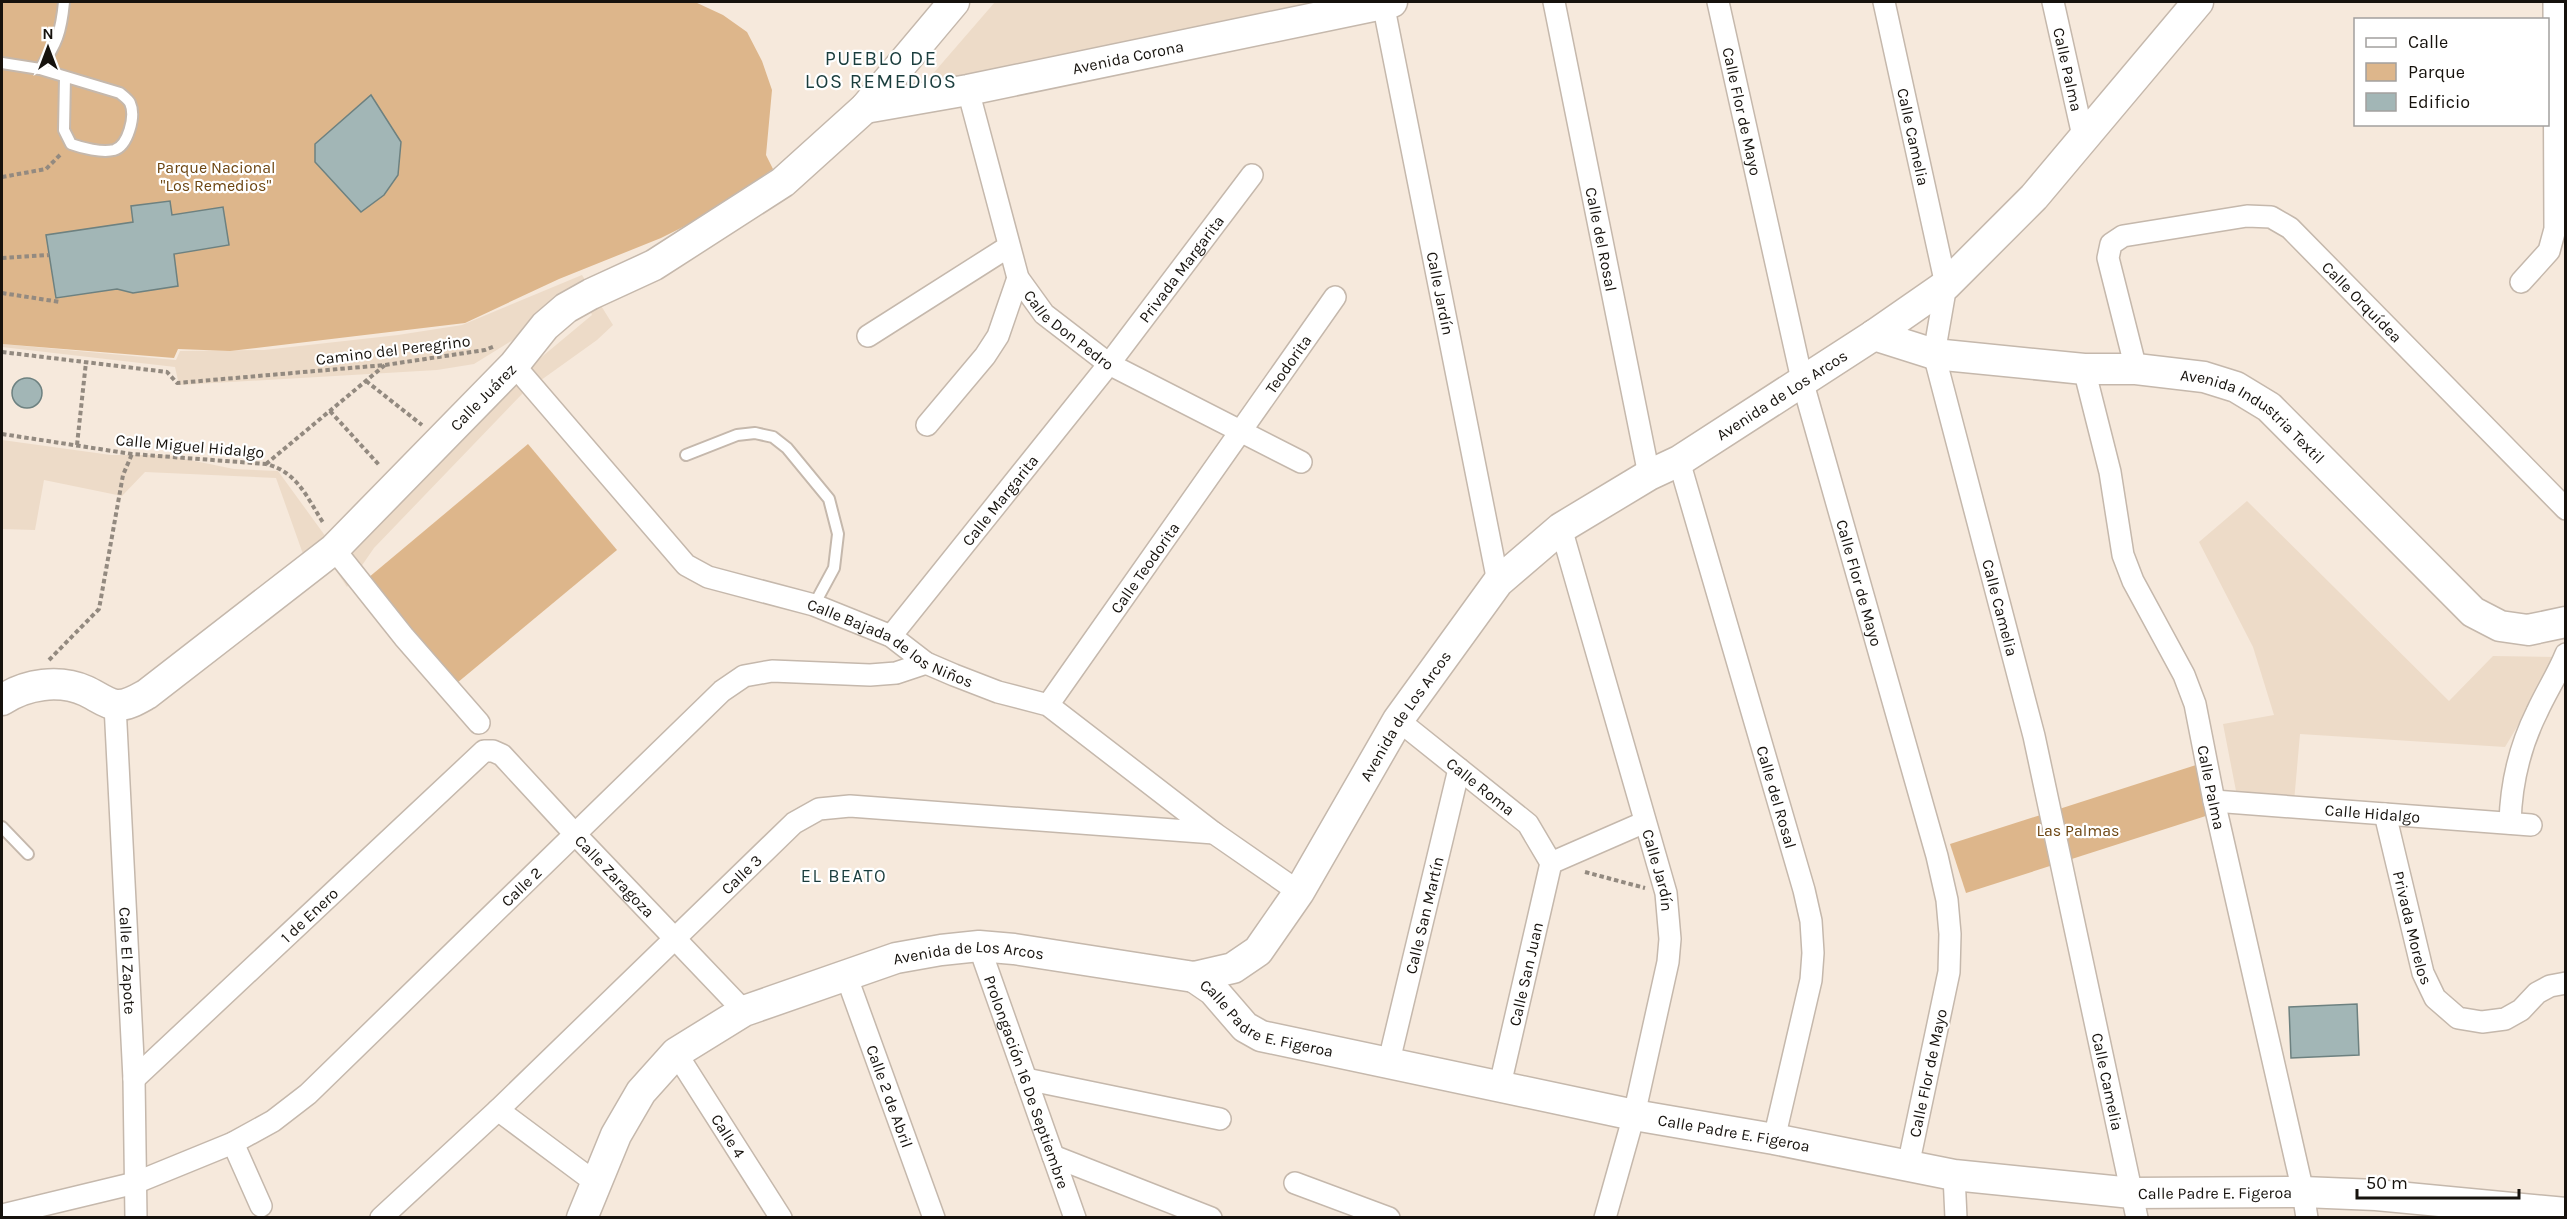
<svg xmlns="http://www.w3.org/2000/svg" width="2567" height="1219" font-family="Karla,sans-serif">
  <rect width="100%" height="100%" fill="#f6e9dc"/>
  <g fill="#eddbc8">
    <polygon points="995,2 1313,2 924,84"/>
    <polygon points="582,275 613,325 597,340 523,393 374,548 347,587 324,553 303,554 276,478 145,472 122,496 44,480 35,530 2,529 2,440 111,455 165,455 234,469 278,471 326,537 592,315 581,290 526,332 474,364 437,370 179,385 175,367 2,347 2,344 176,360 180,351 264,350 398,335 462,325"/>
    <polygon points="2247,501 2449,701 2493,656 2559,657 2505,747 2300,734 2294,802 2237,796 2223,724 2274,715 2253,647 2199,542"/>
  </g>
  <g fill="#ddb68b">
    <polygon points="2,2 695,2 723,15 747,32 762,61 772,90 766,155 773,169 711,213 661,238 559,279 465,323 230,351 178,349 174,358 2,344"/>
    <polygon points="528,444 617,550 457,683 368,578"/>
    <polygon points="2196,765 2212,814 1966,893 1950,844"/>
  </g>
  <g fill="#a2b6b6" stroke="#6d8180" stroke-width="1.5">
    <polygon points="371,95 401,142 398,175 384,195 361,212 315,162 315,144"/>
    <polygon points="170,201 172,215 223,207 229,245 174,254 178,286 133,293 117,289 56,298 46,235 133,222 131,206"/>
    <circle cx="27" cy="393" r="15"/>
    <polygon points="2357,1004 2359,1055 2291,1058 2289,1007"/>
  </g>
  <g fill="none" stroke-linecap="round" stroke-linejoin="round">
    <g stroke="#c5b8ac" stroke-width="14">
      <g id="lane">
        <path d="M 2,63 L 40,69 L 120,93 C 123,96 128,99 130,103 C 136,116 128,146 114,150 C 102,153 82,148 71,144 L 64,130 L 65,77"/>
        <path d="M 40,69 C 57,43 61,33 64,2"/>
        <polyline points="686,455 737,435 755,433 773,437 787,448 829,499 838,534 834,568 814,605"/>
        <polyline points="2,827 28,854"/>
      </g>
    </g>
    <g stroke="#c5b8ac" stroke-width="24">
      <g id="street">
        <path id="s1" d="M 1554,2 L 1649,475"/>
        <path id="s2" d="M 1718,2 L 1802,380 L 1937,856 L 1947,900 L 1950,934 L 1949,972 L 1908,1166"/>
        <path id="s3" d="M 1884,2 L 1946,285 L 1934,354 L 2034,736 L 2137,1218"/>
        <path id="s4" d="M 2053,2 L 2083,136"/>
        <path id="s5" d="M 1383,3 L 1498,582"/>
        <path id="s6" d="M 968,90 L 1018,278 L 1044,314 L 1109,364 L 1301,462"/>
        <polyline points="2521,282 2549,251 2555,229 2554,2"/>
        <polyline points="868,336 1008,247"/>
        <path id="s7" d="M 514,365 L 686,565 L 708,577 L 814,605 L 891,636 L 926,663 L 954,675 L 998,692 L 1048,705 L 1214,833 L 1299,892"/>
        <path id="s8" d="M 2084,369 L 2110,472 L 2123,555 L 2133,581 L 2184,675 L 2195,704 L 2214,801 L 2303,1192 L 2307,1218"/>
        <path id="s9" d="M 2136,369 L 2108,258 L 2111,244 L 2123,236 L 2247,216 L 2271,217 L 2290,228 L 2566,509"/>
        <polyline points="927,425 985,356 998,336 1018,278"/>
        <path id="s10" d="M 1679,461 L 1804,890 L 1811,921 L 1813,953 L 1811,980 L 1774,1139"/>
        <path id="s11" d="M 1561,528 L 1666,893 L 1670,939 L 1668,962 L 1634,1115 L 1605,1218"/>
        <polyline points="334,549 404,637 479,723"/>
        <path id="s12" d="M 891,636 L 1109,364 L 1252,175"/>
        <path id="s13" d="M 115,705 L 134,1079 L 136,1218"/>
        <path id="s14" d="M 1048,705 L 1335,297"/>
        <path id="s15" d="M 1398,720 L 1528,824 L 1551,863"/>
        <path id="s16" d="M 2214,801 L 2531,825"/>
        <path id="s17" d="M 2385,814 L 2423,973 L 2435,998 L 2458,1018 L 2482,1022 L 2505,1019 L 2521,1010 L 2537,993 L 2550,986 L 2566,983"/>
        <path d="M 2510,823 C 2511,785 2520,746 2537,712 C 2546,692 2558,674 2566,654"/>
        <polyline points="1551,863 1645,822"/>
        <path id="s18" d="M 979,946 L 1075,1218"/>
        <path id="s19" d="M 846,975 L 934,1218"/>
        <path id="s20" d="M 676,1053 L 781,1218"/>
        <path id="s21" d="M 1389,1061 L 1459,769"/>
        <path id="s22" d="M 134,1079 L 484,751 L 493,751 L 502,755 L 574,833 L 744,1011"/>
        <polyline points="1026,1079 1220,1119"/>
        <path id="s23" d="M 1500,1085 L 1551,863"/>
        <polyline points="498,1110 596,1183"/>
        <polyline points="233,1143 261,1206"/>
        <polyline points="1053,1156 1211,1218"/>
        <polyline points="1954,1175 1956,1218"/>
        <polyline points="1295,1183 1389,1218"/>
        <path id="s24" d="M 2,1215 L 135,1183 L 233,1143 L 273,1121 L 308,1094 L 722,691 L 744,676 L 772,671 L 870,675 L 896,673 L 926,663"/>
        <path id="s25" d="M 381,1218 L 498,1110 L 794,823 L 819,809 L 850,806 L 1214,833"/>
      </g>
    </g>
    <g stroke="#c5b8ac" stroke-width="33">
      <g id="secondary">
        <path id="s26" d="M 865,108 L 968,90 L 1392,2"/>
        <path id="s27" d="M 1874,335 L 1934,354 L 2084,369 L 2136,369 L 2204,377 L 2236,387 L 2269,407 L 2473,612 L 2500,626 L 2528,630 L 2566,622"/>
        <path id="s28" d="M 2,700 C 26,684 59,679 86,691 C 95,695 107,704 116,705 C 127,706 138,699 147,694 L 334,549 L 514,365 L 545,326 L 566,308 L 591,294 L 654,265 L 783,182 L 865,108 L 954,2"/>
        <path id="s29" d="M 1194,977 L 1213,990 L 1245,1027 L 1261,1036 L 1634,1115 L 1774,1139 L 1954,1175 L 2132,1193 L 2303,1192 L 2376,1195 L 2566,1213"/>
        <path id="s30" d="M 582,1218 L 616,1135 L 641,1092 L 676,1053 L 744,1011 L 896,958 L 941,950 L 979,946 L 1014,949 L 1194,977 L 1233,968 L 1258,951 L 1299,892 L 1398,720 L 1498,582 L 1561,528 L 1649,475 L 1679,461 L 1874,335 L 1946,285 L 2034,197 L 2198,2"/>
      </g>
    </g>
    <g stroke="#938a80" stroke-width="4" stroke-dasharray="4.5 3" stroke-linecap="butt">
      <polyline points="2,177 46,169 60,155"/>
      <polyline points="2,258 49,255"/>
      <polyline points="2,293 60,302"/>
      <polyline points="2,352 167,372 177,383 385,365 485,350 495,346"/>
      <polyline points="366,381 422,425"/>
      <polyline points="330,411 380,466"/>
      <path d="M 2,434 L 132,454 L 266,464 C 298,472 307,498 324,524"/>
      <polyline points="77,445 86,362"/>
      <polyline points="266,464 385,365"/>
      <polyline points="49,660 99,609 123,475 132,454"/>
      <polyline points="1585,872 1645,888"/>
    </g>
    <use href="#lane" stroke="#fff" stroke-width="10"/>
    <use href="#street" stroke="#fff" stroke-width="21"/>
    <use href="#secondary" stroke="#fff" stroke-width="30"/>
  </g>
  <g text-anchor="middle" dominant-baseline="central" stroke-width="4.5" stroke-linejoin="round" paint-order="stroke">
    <g font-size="16" fill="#16120d" stroke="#fff">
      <text stroke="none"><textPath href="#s26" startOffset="268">Avenida Corona</textPath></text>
      <text stroke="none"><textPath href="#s4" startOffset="69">Calle Palma</textPath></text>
      <text stroke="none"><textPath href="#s2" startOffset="112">Calle Flor de Mayo</textPath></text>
      <text stroke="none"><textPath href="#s3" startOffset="138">Calle Camelia</textPath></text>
      <text stroke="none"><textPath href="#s1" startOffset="242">Calle del Rosal</textPath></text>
      <text stroke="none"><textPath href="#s12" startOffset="468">Privada Margarita</textPath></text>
      <text stroke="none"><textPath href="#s5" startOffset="296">Calle Jardín</textPath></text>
      <text stroke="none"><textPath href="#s9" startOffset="418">Calle Orquídea</textPath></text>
      <text stroke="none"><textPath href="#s6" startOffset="268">Calle Don Pedro</textPath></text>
      <text transform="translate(393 350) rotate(-7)">Camino del Peregrino</text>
      <text stroke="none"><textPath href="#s14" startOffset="417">Teodorita</textPath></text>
      <text stroke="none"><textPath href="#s30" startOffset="1586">Avenida de Los Arcos</textPath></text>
      <text stroke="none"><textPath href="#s28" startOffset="604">Calle Juárez</textPath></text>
      <text stroke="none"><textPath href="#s27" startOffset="396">Avenida Industria Textil</textPath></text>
      <text transform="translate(190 446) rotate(5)">Calle Miguel Hidalgo</text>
      <text stroke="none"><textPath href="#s12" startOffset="174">Calle Margarita</textPath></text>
      <text stroke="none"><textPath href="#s14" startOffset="168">Calle Teodorita</textPath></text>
      <text stroke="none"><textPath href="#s2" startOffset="598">Calle Flor de Mayo</textPath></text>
      <text stroke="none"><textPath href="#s3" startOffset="622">Calle Camelia</textPath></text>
      <text stroke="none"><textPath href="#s7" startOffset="484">Calle Bajada de los Niños</textPath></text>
      <text stroke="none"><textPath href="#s30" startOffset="1082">Avenida de Los Arcos</textPath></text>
      <text stroke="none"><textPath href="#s15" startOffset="106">Calle Roma</textPath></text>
      <text stroke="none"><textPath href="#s8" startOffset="441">Calle Palma</textPath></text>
      <text stroke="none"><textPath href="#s10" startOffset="350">Calle del Rosal</textPath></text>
      <text stroke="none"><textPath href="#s16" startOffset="159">Calle Hidalgo</textPath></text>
      <text stroke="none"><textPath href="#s11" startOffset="356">Calle Jardín</textPath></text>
      <text stroke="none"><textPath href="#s25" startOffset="498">Calle 3</textPath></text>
      <text stroke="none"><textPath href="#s22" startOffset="664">Calle Zaragoza</textPath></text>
      <text stroke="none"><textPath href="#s24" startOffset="630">Calle 2</textPath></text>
      <text stroke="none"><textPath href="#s22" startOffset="240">1 de Enero</textPath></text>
      <text stroke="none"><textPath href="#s21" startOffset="150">Calle San Martín</textPath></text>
      <text stroke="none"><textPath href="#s17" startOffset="117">Privada Morelos</textPath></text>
      <text stroke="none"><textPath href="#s30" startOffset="506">Avenida de Los Arcos</textPath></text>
      <text stroke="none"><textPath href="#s13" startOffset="256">Calle El Zapote</textPath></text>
      <text stroke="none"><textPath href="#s23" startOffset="114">Calle San Juan</textPath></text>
      <text stroke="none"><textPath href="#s29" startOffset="87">Calle Padre E. Figeroa</textPath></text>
      <text transform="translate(1928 1073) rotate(-78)">Calle Flor de Mayo</text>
      <text stroke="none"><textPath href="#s18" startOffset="144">Prolongación 16 De Septiembre</textPath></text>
      <text stroke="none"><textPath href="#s3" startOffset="1108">Calle Camelia</textPath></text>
      <text stroke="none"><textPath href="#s19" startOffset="129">Calle 2 de Abril</textPath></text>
      <text stroke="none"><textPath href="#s29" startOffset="573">Calle Padre E. Figeroa</textPath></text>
      <text stroke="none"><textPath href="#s20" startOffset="98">Calle 4</textPath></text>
      <text stroke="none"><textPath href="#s29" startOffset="1059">Calle Padre E. Figeroa</textPath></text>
    </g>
    <g font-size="16" fill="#6c4511" stroke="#fff">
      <text x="216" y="167">Parque Nacional<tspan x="216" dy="18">"Los Remedios"</tspan></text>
      <text x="2078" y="830">Las Palmas</text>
    </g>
    <g font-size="18" letter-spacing="1.5" fill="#1a3d3d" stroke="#fff">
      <text x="844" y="876">EL BEATO</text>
    </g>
    <g font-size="20" letter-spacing="1.5" fill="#1a3d3d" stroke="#fff">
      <text x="881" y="58">PUEBLO DE<tspan x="881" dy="23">LOS REMEDIOS</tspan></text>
    </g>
  </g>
  <rect width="2567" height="1219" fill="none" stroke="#16120d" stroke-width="6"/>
  <rect x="2354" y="18" width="195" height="108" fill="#ffffff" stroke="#a2a09e" stroke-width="1.5"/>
  <rect x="2366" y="38" width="30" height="9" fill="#ffffff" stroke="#a2a09e" stroke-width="1.5"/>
  <text x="2408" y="48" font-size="18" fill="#16120d">Calle</text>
  <rect x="2366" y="63" width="30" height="18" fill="#ddb68b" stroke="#a2a09e" stroke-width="1.5"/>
  <text x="2408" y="78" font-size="18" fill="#16120d">Parque</text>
  <rect x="2366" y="93" width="30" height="18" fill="#a2b6b6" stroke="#a2a09e" stroke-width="1.5"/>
  <text x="2408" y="108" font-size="18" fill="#16120d">Edificio</text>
  <g transform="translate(48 48)" stroke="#ffffff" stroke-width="4.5" paint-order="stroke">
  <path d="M0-4.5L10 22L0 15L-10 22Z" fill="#16120d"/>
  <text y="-9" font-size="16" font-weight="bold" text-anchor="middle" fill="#16120d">N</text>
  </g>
  <path d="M2357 1189v9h162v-9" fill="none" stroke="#16120d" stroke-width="3"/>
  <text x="2366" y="1189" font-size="18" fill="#16120d" stroke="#ffffff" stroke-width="4.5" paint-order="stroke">50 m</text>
</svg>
